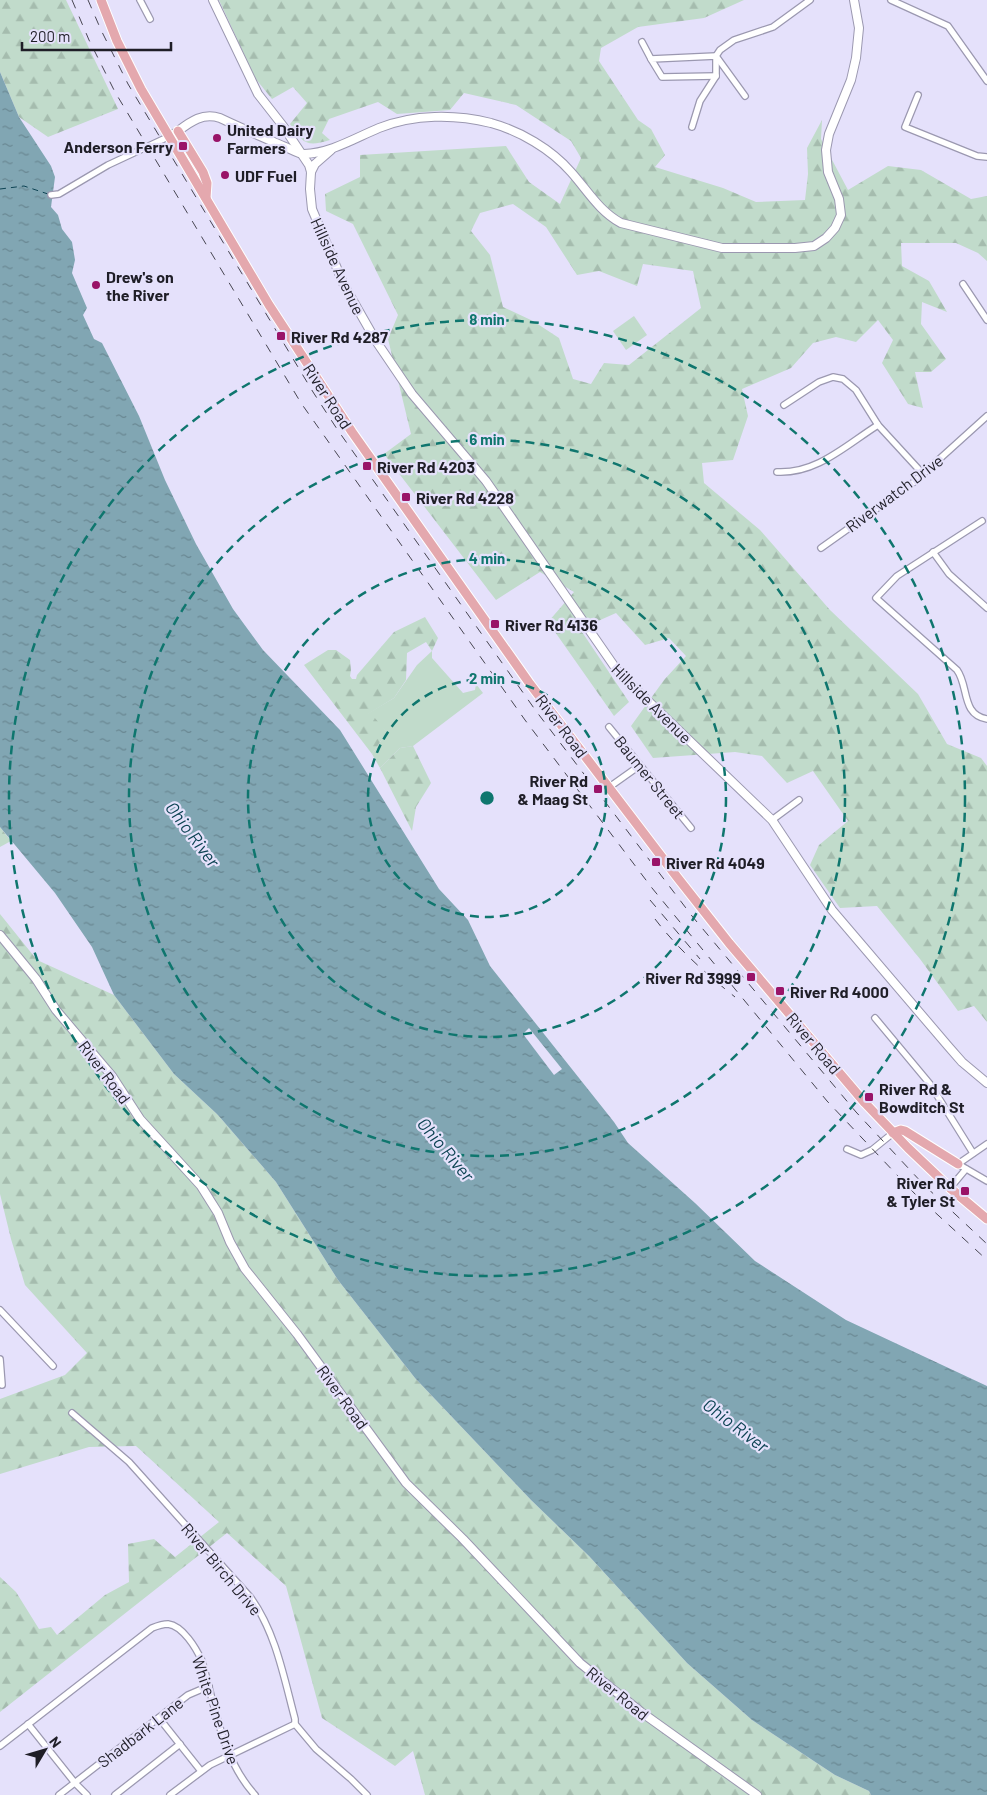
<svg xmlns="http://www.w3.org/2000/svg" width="987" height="1795" font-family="Barlow,sans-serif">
  <defs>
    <pattern id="forest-firs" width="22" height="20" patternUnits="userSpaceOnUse" patternTransform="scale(1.25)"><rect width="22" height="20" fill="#c1dbcb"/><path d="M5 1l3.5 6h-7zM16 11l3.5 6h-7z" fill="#a5bcae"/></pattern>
    <pattern id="water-ripples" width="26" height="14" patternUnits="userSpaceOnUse" patternTransform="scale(1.25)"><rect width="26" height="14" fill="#81a6b3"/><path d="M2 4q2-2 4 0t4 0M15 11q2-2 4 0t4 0" fill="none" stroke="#698792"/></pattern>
  </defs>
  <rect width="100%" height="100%" fill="#e5e1fb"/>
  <g fill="#c1dbcb">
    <polygon points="634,316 647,335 626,350 613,331"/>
    <polygon points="432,651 432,658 463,693 475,690 476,684 483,693 413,746 400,748 380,768 372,754 387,732 367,714 394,698 417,665"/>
  </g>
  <g fill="url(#forest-firs)" fill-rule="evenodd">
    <polygon points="0,0 66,0 118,109 48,137 19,117 0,72"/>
    <path d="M 219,0 L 744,0 L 704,18 L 638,27 L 601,48 L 599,61 L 638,120 L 651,129 L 665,155 L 655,167 L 723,188 L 756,202 L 805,200 L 808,174 L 807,148 L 822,120 L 821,139 L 848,190 L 888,166 L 921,170 L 971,199 L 987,196 L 987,261 L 978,253 L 956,243 L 901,243 L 902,266 L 929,281 L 947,312 L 922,302 L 921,324 L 946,359 L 931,372 L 915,372 L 923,408 L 908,404 L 882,363 L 893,340 L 878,320 L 856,342 L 836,337 L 813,343 L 791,368 L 742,389 L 748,416 L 733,460 L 702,463 L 704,483 L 760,530 L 830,610 L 918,694 L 947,744 L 981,758 L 987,766 L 987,1022 L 974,1006 L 958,1011 L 920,959 L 877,906 L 840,908 L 810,865 L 819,845 L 848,821 L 813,771 L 787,783 L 762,756 L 735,752 L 653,758 L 631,726 L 664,680 L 686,656 L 669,638 L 645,645 L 616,613 L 580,629 L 629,702 L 614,716 L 548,622 L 574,592 L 540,572 L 496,600 L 384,454 L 411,434 L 388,339 L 398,315 L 353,224 L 326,211 L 325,194 L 360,177 L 360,155 L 506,146 L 529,182 L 560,204 L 581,158 L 571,141 L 516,105 L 464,93 L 450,110 L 397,114 L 378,102 L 329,119 L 322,133 L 330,140 C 307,147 303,144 290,124 L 307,103 L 293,87 L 272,99 L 255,78 ZM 513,204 L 546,227 L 577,275 L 599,271 L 637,286 L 643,264 L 693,271 L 701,308 L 629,365 L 604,363 L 591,384 L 573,379 L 559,338 L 533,321 L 503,307 L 490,255 L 471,231 L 480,213 Z"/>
    <polygon points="425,617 438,638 432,651 426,642 407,653 406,680 394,698 368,714 374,717 387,732 372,754 304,665 328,650 336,650 350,660 351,670 350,676 352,679 356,679 357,675 394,632"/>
    <polygon points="413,746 431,783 416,807 412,831 380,768 400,748"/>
    <polygon points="0,827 11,841 0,847"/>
    <polygon points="0,914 37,960 114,995 174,1074 218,1115 276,1182 338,1280 415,1378 531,1500 589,1556 687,1663 752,1720 835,1775 869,1791 871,1795 425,1795 413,1751 395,1766 322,1718 286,1586 227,1533 0,1712 0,1577 16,1592 39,1629 51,1627 57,1635 105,1595 129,1582 128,1544 154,1539 175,1557 219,1522 136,1446 89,1447 0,1474 0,1399 65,1375 87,1353 25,1285 11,1239 0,1194"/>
  </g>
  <polygon fill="url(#water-ripples)" points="0,72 19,117 51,166 55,177 51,207 58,215 62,229 72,242 75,260 72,273 87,308 83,315 94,339 102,343 139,416 165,480 196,544 233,609 263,650 340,730 439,889 468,920 490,966 614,1122 628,1143 695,1203 755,1261 846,1320 987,1386 987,1795 871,1795 869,1791 835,1775 752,1720 687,1663 589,1556 531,1500 415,1378 338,1280 276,1182 218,1115 174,1074 114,995 92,947 55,893 0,827"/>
  <polygon fill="#e5e1fb" points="529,1028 562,1069 554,1075 523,1034"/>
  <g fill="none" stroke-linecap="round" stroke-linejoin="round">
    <polyline stroke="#0d4353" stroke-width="1" stroke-dasharray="6 5" stroke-linecap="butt" points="0,189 24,186 48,194"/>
    <g stroke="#9b98b0" stroke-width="8">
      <g id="street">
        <polyline points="140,0 150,19"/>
        <polyline points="891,0 948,26 987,81"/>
        <polyline points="642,42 651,59"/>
        <polyline points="716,76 662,77 651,59 716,56 745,96"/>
        <polyline points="918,95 905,127 977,156 987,157"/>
        <polyline points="692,127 700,101 716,76 716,56 720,50 734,40 773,27 810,0"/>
        <polyline points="51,195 59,194 108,165 170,136"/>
        <polyline points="963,284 987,320"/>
        <polyline points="784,405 819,382 833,377 843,379 856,390 878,425 923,474"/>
        <path d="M 777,472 C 817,474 846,445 878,425"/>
        <path d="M 982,521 L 897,576 L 876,598 L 957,670 C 969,686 961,715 987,719"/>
        <polyline points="821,548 914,482 987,416"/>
        <polyline points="933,552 949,574 987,608"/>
        <polyline points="609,727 691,828"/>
        <polyline points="608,788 639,766"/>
        <polyline points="772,820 799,800"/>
        <polyline points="875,1018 930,1084 973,1153"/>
        <polyline points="987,1144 958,1164 987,1181"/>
        <polyline points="847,1149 861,1155 872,1150 893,1133"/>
        <polyline points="950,1188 966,1169"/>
        <polyline points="0,1310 53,1366"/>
        <polyline points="0,1359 2,1385"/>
        <path d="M 72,1413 L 129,1462 L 251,1598 C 276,1633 284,1678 295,1719 L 295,1724 L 316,1749 L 351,1779 L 367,1795"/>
        <polyline points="159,1718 201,1771"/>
        <polyline points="28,1724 75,1783 87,1795"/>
        <path d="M 0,1746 L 152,1628 C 157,1626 162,1624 168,1624 C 183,1626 196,1648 202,1661 C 215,1706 222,1759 255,1795"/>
        <polyline points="59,1795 188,1695 209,1686"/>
        <polyline points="115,1795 180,1744"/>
        <polyline points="170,1795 210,1765 295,1724"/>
      </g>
    </g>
    <g stroke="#9b98b0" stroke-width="10">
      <g id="secondary">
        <polyline points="213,0 258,94 283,126 309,165 311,172 310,189 312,209 344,285 376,341 412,394 486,481 619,673 772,820 832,910 948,1046 962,1062 987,1083"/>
        <path d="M 174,134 C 189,123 201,112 220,118 C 241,128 262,137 283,146 C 289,148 298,154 304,154 C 331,153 355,138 379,128 C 414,114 455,114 491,123 C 520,131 551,149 571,172 C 588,191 599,211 621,223 L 722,248 L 795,248 L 814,246 L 826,238 L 835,228 L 841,215 L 839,199 L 828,172 L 826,150 L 829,134 L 851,80 L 856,58 L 859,28 L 854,0"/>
        <polyline points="311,172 315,164 331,150"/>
        <polyline points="0,935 36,979 56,1010 112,1076 140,1119 201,1186 218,1213 230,1242 245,1269 297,1334 406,1483 463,1539 580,1663 641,1712 757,1795"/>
      </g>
    </g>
    <g stroke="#fff" stroke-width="11">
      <g id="primary">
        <polyline points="101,0 117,41 141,89 269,305 352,432 530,684 677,877 729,943 865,1103 908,1148 950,1188 987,1219"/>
        <polyline points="178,131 203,172 207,183 206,198"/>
        <polyline points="893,1133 901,1130 905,1131 958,1164"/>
      </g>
    </g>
    <use href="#street" stroke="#fff" stroke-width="5.5"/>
    <use href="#secondary" stroke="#fff" stroke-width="8"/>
    <use href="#primary" stroke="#e4a8ae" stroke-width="9"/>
    <g stroke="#484652" stroke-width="1" stroke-dasharray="9 9" stroke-linecap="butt">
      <polyline points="72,0 89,40 115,92 301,403 525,720 652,888 827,1101 915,1194 987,1260"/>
      <polyline points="88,0 101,30 128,84 313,392 337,429 536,711 692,916 856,1112 924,1185 987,1244"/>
      <polyline points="650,900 700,959"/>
      <path d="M 655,919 C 678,949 705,973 735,997"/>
    </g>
  </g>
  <g fill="none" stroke="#0f766e" stroke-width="2.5" stroke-dasharray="9 6">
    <circle cx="487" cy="798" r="119"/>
    <circle cx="487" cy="798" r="239"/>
    <circle cx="487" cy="798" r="358"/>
    <circle cx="487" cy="798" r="478"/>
  </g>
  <g fill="#991368" stroke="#e5e1fb" stroke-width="2">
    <circle cx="217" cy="138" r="5"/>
    <rect x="178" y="141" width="10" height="10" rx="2.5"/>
    <circle cx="225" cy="175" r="5"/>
    <circle cx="96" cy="285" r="5"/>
    <rect x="276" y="331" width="10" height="10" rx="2.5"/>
    <rect x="362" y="461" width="10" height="10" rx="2.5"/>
    <rect x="401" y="492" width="10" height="10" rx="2.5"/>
    <rect x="490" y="619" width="10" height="10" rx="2.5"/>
    <rect x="593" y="784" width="10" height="10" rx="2.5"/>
    <rect x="651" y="857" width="10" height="10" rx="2.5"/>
    <rect x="746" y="972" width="10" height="10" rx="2.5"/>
    <rect x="775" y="986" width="10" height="10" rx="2.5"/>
    <rect x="864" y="1092" width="10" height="10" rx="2.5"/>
    <rect x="960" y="1186" width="10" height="10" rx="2.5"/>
  </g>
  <g text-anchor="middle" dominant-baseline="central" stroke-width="4.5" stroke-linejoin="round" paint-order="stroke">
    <g font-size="16" font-weight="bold" fill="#1f1e27" stroke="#e5e1fb" text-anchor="start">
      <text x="227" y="129">United Dairy<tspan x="227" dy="18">Farmers</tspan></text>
      <text x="173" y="146" text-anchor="end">Anderson Ferry</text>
      <text x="235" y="175">UDF Fuel</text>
      <text x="106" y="276">Drew's on<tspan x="106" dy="18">the River</tspan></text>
      <text x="291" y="336">River Rd 4287</text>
      <text x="377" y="466">River Rd 4203</text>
      <text x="416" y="497">River Rd 4228</text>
      <text x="505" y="624">River Rd 4136</text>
      <text x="588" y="780" text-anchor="end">River Rd<tspan x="588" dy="18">&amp; Maag St</tspan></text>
      <text x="666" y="862">River Rd 4049</text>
      <text x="741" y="977" text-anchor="end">River Rd 3999</text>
      <text x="790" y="991">River Rd 4000</text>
      <text x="879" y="1088">River Rd &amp;<tspan x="879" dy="18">Bowditch St</tspan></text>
      <text x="955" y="1182" text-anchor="end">River Rd<tspan x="955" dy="18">&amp; Tyler St</tspan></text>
    </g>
    <g font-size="16" fill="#1f1e27" stroke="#e5e1fb">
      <text transform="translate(338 266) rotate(65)">Hillside Avenue</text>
      <text transform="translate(328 396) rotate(57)">River Road</text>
      <text transform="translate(894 493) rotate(-37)">Riverwatch Drive</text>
      <text transform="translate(652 703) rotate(45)">Hillside Avenue</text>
      <text transform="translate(562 726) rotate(53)">River Road</text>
      <text transform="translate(650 777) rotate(51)">Baumer Street</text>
      <text transform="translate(814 1043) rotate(50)">River Road</text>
      <text transform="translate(105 1072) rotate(53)">River Road</text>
      <text transform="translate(343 1397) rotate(54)">River Road</text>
      <text transform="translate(222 1569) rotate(50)">River Birch Drive</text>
      <text transform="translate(618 1693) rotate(39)">River Road</text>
      <text transform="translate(216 1710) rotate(71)">White Pine Drive</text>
      <text transform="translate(140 1732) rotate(-38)">Shadbark Lane</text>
    </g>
    <g font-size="18" font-style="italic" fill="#0d4353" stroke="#e5e1fb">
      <text transform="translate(193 834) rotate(53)">Ohio River</text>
      <text transform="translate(446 1149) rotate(50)">Ohio River</text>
      <text transform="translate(736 1425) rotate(37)">Ohio River</text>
    </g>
  </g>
  <circle cx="487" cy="798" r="8" fill="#0f766e" stroke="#e5e1fb" stroke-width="2.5"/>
  <g font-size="15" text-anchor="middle" font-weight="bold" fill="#0f766e" stroke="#e5e1fb" stroke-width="4.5" stroke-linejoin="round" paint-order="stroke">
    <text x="487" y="325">8 min</text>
    <text x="487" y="445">6 min</text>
    <text x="487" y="564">4 min</text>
    <text x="487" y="684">2 min</text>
  </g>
  <g transform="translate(45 1750) rotate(52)" stroke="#e5e1fb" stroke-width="4" paint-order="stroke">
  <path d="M0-4L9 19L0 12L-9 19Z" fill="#1f1e27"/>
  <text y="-8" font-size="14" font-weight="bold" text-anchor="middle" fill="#1f1e27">N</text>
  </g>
  <path d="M22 42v8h149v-8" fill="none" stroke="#1f1e27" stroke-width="2.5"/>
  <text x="30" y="42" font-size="15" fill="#1f1e27" stroke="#e5e1fb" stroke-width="4" paint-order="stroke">200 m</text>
</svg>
